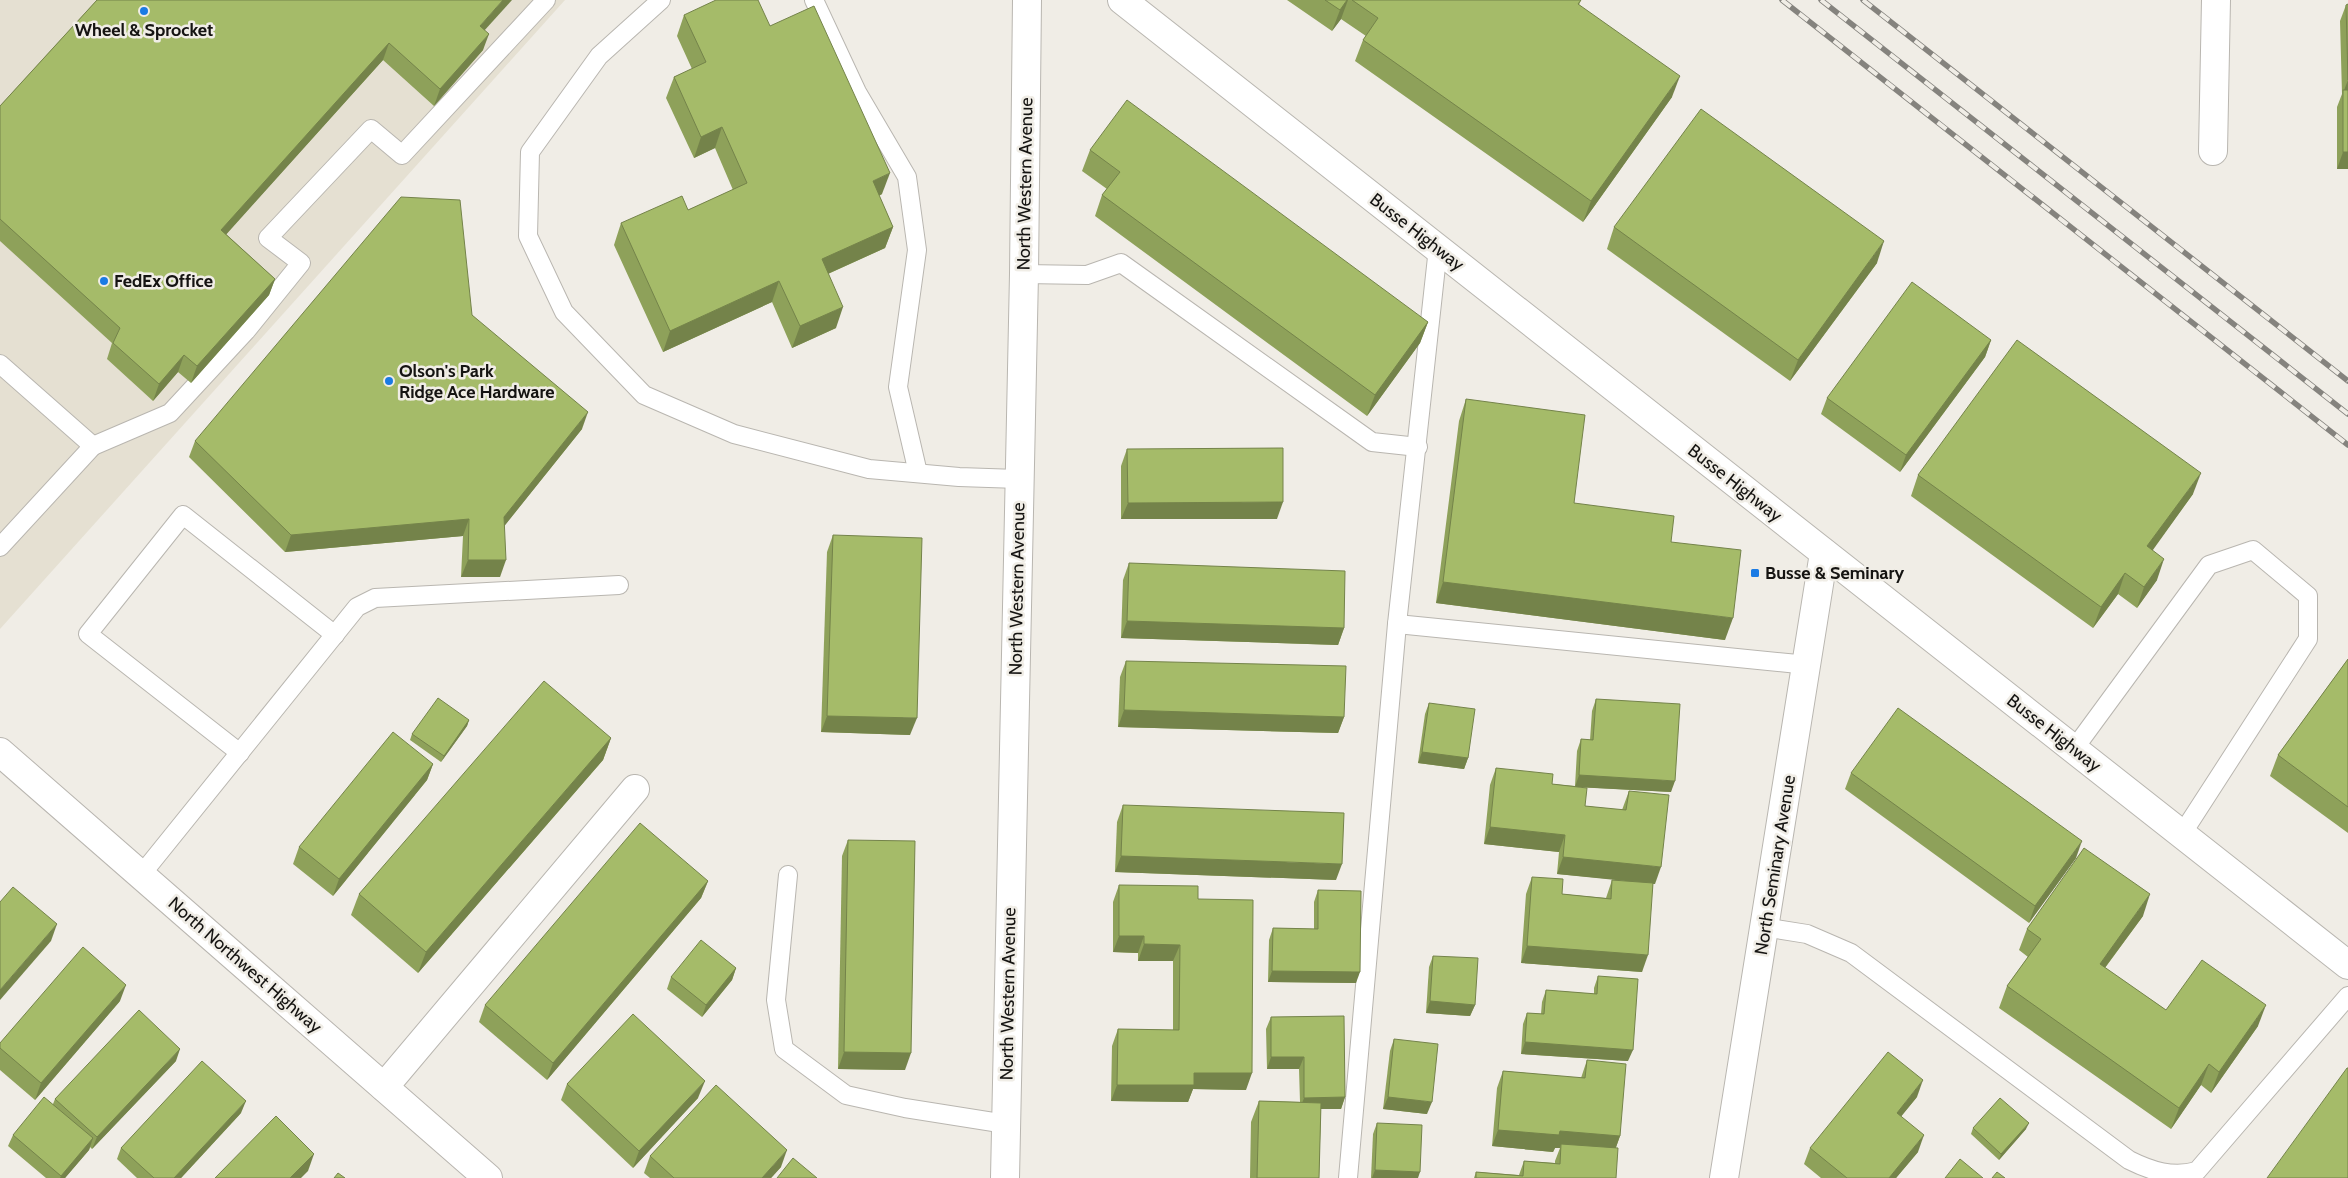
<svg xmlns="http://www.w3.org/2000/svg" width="2348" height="1178" font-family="Cabin,sans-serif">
  <rect width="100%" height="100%" fill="#f0ede6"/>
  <polygon fill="#e5e0d2" points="0,0 565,0 0,629"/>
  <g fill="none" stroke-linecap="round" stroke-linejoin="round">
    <g stroke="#b9b6b0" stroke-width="20">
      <g id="service">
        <polyline points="661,0 599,56 530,152 528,236 564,312 644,395 734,434 869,469 959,477 1019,479"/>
        <polyline points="814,0 857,92 907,177 917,250 898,387 918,473"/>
        <polyline points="1024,274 1087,275 1121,263 1372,442 1418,447"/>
        <polyline points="0,364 93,446 0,547"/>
        <polyline points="93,446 170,413 246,331 301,263 268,238 371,129 402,155 546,0"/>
        <polyline points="1397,624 1808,665"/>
        <polyline points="2074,749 2209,565 2253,550 2308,596 2308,639 2182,834"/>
        <polyline points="240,753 88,634 183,515 335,635"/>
        <polyline points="141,875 357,607 375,598 619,585"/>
        <polyline points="788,875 776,1000 784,1049 846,1095 905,1108 1006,1124"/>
        <path d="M 1764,927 L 1807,934 L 1851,953 L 2129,1160 C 2151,1171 2173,1178 2197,1171 L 2348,996"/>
        <polyline points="1348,1178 1397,624 1438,248"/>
      </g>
    </g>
    <g stroke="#b9b6b0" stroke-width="30">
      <g id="minor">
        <polyline points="2213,151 2216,0"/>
        <polyline points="384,1087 635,789"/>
        <polyline points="1005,1178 1024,274 1027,0"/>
        <polyline points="1724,1178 1824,553"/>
      </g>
    </g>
    <g stroke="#b9b6b0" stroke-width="30">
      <g id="secondary">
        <polyline points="1122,0 2348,965"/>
        <polyline points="0,752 488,1178"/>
      </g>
    </g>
    <use href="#service" stroke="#fff" stroke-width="18"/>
    <use href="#minor" stroke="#fff" stroke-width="28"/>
    <use href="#secondary" stroke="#fff" stroke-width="28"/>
    <g stroke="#85837e" stroke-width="5.5">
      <g id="rail">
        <polyline points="1782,0 2348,445"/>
        <polyline points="1821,0 2348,414"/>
        <polyline points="1863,0 2348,381"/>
      </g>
    </g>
    <use href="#rail" stroke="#f0ede6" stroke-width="4" stroke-dasharray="11" stroke-linecap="butt"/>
  </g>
  <g fill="#8ea15a">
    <polygon points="97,0 485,30 483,50 434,106 383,60 226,234 275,279 269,295 191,383 178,372 153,401 107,359 112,343 0,241 0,106"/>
    <polygon points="1287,0 1581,0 1579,5 1672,97 1583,222 1355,61 1363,40 1366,36 1341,19 1332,31"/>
    <polygon points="2348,4 2348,169 2337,169 2337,107 2342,94 2340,21 2346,5"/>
    <polygon points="684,15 770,26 882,194 879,196 893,227 885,248 828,274 836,328 792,348 772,302 663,352 614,245 621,223 688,210 733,190 715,148 694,158 666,98 674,77 692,69 677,36"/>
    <polygon points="1090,150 1428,322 1420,343 1367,416 1095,216 1102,195 1107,189 1082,171"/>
    <polygon points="1614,227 1877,263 1790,381 1607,249"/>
    <polygon points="472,315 582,429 504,526 500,577 461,577 463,536 285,552 189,457 195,441"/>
    <polygon points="1991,340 1985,357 1900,472 1821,414 1827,398"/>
    <polygon points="1466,399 1574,503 1671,542 1725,640 1436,603 1459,421"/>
    <polygon points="1127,449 1277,519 1121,519 1121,466"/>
    <polygon points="1918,475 2193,494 2152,550 2157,580 2137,608 2118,594 2093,628 1911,496"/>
    <polygon points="833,535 910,735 821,732 827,552"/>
    <polygon points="1129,563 1344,628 1338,645 1121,638 1123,580"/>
    <polygon points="2348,659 2348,833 2270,776 2278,755"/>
    <polygon points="1126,661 1344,717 1338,733 1118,727 1120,677"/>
    <polygon points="1596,699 1671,792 1579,787 1585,806 1622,810 1629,791 1655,884 1653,884 1642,972 1521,963 1526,894 1532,877 1562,894 1606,898 1612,880 1632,881 1557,874 1559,852 1484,844 1490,785 1496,768 1552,784 1575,786 1577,751 1581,739 1590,740 1592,711"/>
    <polygon points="1429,703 1468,758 1464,769 1418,763 1425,714"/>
    <polygon points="469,720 467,726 441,762 410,740 412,734"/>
    <polygon points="611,738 603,760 418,973 351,915 359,894"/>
    <polygon points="433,764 427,780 333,896 293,864 299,847"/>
    <polygon points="1851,773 2076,858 2029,923 1845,789"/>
    <polygon points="1123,805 1336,880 1115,872 1117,822"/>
    <polygon points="848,840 905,1070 838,1069 842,856"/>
    <polygon points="708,881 701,898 547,1080 479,1022 485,1005"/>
    <polygon points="1119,885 1198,899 1246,1090 1193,1089 1188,1102 1111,1101 1112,1046 1118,1029 1173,1030 1173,961 1138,961 1138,953 1113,952 1113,902"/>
    <polygon points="1318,890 1356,983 1268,982 1269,940 1273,928 1314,929 1314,902"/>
    <polygon points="2143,916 2105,968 2166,1010 2258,1026 2211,1093 2201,1085 2171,1129 1999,1008 2007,986 2028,957 2019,950 2027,929"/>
    <polygon points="1433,956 1475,1005 1470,1016 1426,1013 1429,967"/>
    <polygon points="736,968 732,980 702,1017 667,989 671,977"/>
    <polygon points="1598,976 1628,1061 1521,1054 1523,1024 1527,1013 1541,1014 1542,1002 1546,990 1594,994 1594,988"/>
    <polygon points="120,1001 35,1100 0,1070 0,1043"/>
    <polygon points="1271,1017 1345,1097 1341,1109 1321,1109 1319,1178 1250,1178 1251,1122 1259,1101 1300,1102 1299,1069 1267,1069 1266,1029"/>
    <polygon points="1394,1039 1427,1114 1383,1109 1390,1051"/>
    <polygon points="1587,1060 1620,1136 1616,1147 1616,1178 1474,1178 1476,1172 1519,1175 1524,1161 1555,1163 1555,1161 1560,1148 1555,1148 1553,1152 1492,1146 1497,1088 1503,1071 1581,1078"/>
    <polygon points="176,1061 92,1149 90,1147 89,1150 65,1178 46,1178 8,1146 13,1135 53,1104 55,1099"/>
    <polygon points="567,1084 698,1098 633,1168 561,1100"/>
    <polygon points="1917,1097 1901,1116 1918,1152 1896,1178 1821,1178 1804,1164 1810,1148"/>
    <polygon points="241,1113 181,1178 137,1178 117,1159 121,1148"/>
    <polygon points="1377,1123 1418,1178 1371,1178 1373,1134"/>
    <polygon points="1973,1128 2026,1129 1999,1160 1971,1134"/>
    <polygon points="650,1156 781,1167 771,1178 650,1178 644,1173"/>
  </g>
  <g fill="#74834a">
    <polygon points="503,0 512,0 474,42 480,26"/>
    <polygon points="1347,0 1348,0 1341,19 1332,31 1340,10"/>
    <polygon points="489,34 483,50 434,106 440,89"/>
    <polygon points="389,43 383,60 215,247 221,230"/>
    <polygon points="1680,76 1672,97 1583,222 1591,201"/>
    <polygon points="2348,80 2348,97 2343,93"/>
    <polygon points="722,127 715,148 694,158 701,137"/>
    <polygon points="2343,152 2348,152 2348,169 2337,169"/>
    <polygon points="890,173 882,194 865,202 873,181"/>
    <polygon points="893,227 885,248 814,280 822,259"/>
    <polygon points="1884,241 1877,263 1790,381 1798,360"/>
    <polygon points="275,279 269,295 191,383 197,366"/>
    <polygon points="779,281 772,302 663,352 670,331"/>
    <polygon points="843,307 836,328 792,348 800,326"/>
    <polygon points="1428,322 1420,343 1367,416 1375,395"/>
    <polygon points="1991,340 1985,357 1900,472 1906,455"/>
    <polygon points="184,355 178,372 153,401 159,384"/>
    <polygon points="588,412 582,429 498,534 504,517"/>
    <polygon points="2201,473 2193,494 2140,568 2147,546"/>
    <polygon points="1283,502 1277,519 1121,519 1128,503"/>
    <polygon points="469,519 463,536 285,552 291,535"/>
    <polygon points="2164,559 2157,580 2137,608 2144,587"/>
    <polygon points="468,560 506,560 500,577 461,577"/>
    <polygon points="2125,573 2118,594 2093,628 2101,607"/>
    <polygon points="1443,582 1733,618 1725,640 1436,603"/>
    <polygon points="1127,621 1344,628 1338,645 1121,638"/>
    <polygon points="1124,710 1344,717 1338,733 1118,727"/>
    <polygon points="827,716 917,718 910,735 821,732"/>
    <polygon points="469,720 467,726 441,762 444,756"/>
    <polygon points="611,738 603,760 418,973 426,952"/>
    <polygon points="1422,752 1468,758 1464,769 1418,763"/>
    <polygon points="433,764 427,780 333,896 339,879"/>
    <polygon points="1579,775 1675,781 1671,792 1575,787"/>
    <polygon points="1490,827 1565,835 1559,852 1484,844"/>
    <polygon points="2082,841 2076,858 2029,923 2035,906"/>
    <polygon points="1121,856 1342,864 1336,880 1115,872"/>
    <polygon points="1563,857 1661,867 1655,884 1557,874"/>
    <polygon points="708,881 701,898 547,1080 553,1063"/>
    <polygon points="2150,894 2143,916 2092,985 2100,964"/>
    <polygon points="57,924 51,941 0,1000 0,990"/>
    <polygon points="1119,936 1144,936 1138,953 1113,952"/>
    <polygon points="1144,944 1180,945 1173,961 1138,961"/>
    <polygon points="1527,946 1648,955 1642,972 1521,963"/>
    <polygon points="736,968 732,980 702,1017 706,1005"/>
    <polygon points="1272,971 1360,972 1356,983 1268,982"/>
    <polygon points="126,985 120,1001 35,1100 41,1083"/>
    <polygon points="1430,1001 1475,1005 1470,1016 1426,1013"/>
    <polygon points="2266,1005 2258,1026 2211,1093 2219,1072"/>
    <polygon points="1525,1042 1633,1050 1628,1061 1521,1054"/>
    <polygon points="180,1049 176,1061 92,1149 97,1137"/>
    <polygon points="844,1052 911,1053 905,1070 838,1069"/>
    <polygon points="1271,1057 1304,1057 1299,1069 1267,1069"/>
    <polygon points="2209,1064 2201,1085 2171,1129 2179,1108"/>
    <polygon points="1194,1073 1252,1073 1246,1090 1193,1089 1188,1102 1111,1101 1117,1085"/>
    <polygon points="1923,1080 1917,1097 1891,1129 1897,1113"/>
    <polygon points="705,1081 698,1098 633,1168 639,1151"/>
    <polygon points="1345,1097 1341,1109 1300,1109 1304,1098"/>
    <polygon points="1388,1097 1432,1102 1427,1114 1383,1109"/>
    <polygon points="246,1101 241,1113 181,1178 174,1178"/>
    <polygon points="2029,1123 2026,1129 1999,1160 2001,1154"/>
    <polygon points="1498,1130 1560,1131 1620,1136 1614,1153 1561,1144 1560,1148 1555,1148 1553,1152 1492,1146"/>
    <polygon points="1924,1135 1918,1152 1896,1178 1889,1178"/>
    <polygon points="93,1138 89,1150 65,1178 60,1178 61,1176"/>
    <polygon points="787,1150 781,1167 771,1178 762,1178"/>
    <polygon points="314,1154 308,1171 301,1178 290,1178"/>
    <polygon points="1375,1170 1420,1172 1418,1178 1372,1178"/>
  </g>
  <g fill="#a5bb69" stroke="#74834a">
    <polygon points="97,0 503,0 480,26 489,34 440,89 389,43 221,230 275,279 197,366 184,355 159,384 113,343 120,328 0,219 0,106"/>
    <polygon points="716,0 758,0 770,26 814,6 890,173 873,181 893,227 822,259 843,307 800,326 779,281 670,331 621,223 682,196 688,210 747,183 722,127 701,137 674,77 706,62 684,15"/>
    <polygon points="1325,0 1347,0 1340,10"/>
    <polygon points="1352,0 1581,0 1578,4 1680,76 1591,201 1363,40 1378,18"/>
    <polygon points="2348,4 2348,80 2346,5"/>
    <rect x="2343" y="90" width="5" height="62"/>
    <polygon points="1127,100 1428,322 1375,395 1102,195 1120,172 1090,150"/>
    <polygon points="1701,109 1884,241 1798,360 1614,227"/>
    <polygon points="401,197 460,200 472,315 588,412 504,517 506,560 468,560 469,519 291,535 195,441"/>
    <polygon points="1912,282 1991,340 1906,455 1827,398"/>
    <polygon points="2017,340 2201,473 2147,546 2164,559 2144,587 2125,573 2101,607 1918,475"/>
    <polygon points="1466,399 1585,415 1574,503 1674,516 1671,542 1741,550 1733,618 1443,582"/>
    <polygon points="1283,448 1283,502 1128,503 1127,449"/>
    <polygon points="833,535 922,538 917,718 827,716"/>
    <polygon points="1129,563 1345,571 1344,628 1127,621"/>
    <polygon points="2348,659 2348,807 2278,755"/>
    <polygon points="1126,661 1346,666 1344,717 1124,710"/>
    <polygon points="544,681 611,738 426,952 359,894"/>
    <polygon points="438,698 469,720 444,756 412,734"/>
    <polygon points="1596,699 1680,704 1675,781 1579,775 1581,739 1593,740"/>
    <polygon points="1429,703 1475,709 1468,758 1422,752"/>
    <polygon points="1898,708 2082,841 2035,906 1851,773"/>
    <polygon points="393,732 433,764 339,879 299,847"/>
    <polygon points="1496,768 1553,774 1552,784 1587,788 1585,806 1626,810 1629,791 1669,795 1661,867 1563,857 1565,835 1490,827"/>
    <polygon points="1123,805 1344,813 1342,864 1121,856"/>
    <polygon points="640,823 708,881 553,1063 485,1005"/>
    <polygon points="848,840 915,841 911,1053 844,1052"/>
    <polygon points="2084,848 2150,894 2100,964 2166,1010 2202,960 2266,1005 2219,1072 2209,1064 2179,1108 2007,986 2041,939 2027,929"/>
    <polygon points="1532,877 1563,879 1562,894 1611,899 1612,880 1653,883 1648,955 1527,946"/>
    <polygon points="1119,885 1198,886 1198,899 1253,900 1252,1073 1194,1073 1194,1085 1117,1085 1118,1029 1179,1030 1180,945 1144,944 1144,936 1119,936"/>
    <polygon points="13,887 57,924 0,990 0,902"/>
    <polygon points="1318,890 1361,891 1360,972 1272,971 1273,928 1318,929"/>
    <polygon points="701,940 736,968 706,1005 671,977"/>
    <polygon points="83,947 126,985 41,1083 0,1048 0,1043"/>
    <polygon points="1433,956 1478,958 1475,1005 1430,1001"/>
    <polygon points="1598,976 1638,979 1633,1050 1525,1042 1527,1013 1544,1014 1546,990 1597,994"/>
    <polygon points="139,1010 180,1049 97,1137 55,1099"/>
    <polygon points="633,1014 705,1081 639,1151 567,1084"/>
    <polygon points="1344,1016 1345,1097 1304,1098 1304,1057 1271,1057 1271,1017"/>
    <polygon points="1394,1039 1438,1044 1432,1102 1388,1097"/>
    <polygon points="1888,1052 1923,1080 1897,1113 1924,1135 1889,1178 1847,1178 1810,1148"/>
    <polygon points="1587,1060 1626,1064 1620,1136 1560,1131 1559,1135 1498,1130 1503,1071 1585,1078"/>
    <polygon points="202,1061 246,1101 174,1178 154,1178 121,1148"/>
    <polygon points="2347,1068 2348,1068 2348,1178 2267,1178"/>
    <polygon points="716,1085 787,1150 762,1178 674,1178 650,1156"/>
    <polygon points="44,1097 93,1138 61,1176 13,1135"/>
    <polygon points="2000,1098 2029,1123 2001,1154 1973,1128"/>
    <polygon points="1259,1101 1321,1103 1319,1178 1257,1178"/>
    <polygon points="276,1116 314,1154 290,1178 215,1178"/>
    <polygon points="1377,1123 1422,1125 1420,1172 1375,1170"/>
    <polygon points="1561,1144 1618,1148 1616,1178 1476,1178 1476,1172 1523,1176 1524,1161 1560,1164"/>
    <polygon points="793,1158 817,1178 777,1178"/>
    <polygon points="1960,1159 1983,1178 1945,1178"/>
    <polygon points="1997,1172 2005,1178 1992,1178"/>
    <polygon points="338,1173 345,1178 334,1178"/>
  </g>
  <g fill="#1a7be4" stroke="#f0ede6" stroke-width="2">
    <circle cx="144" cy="11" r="5"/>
    <circle cx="104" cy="281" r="5"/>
    <circle cx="389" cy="381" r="5"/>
    <rect x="1750" y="568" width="10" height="10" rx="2.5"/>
  </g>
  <g text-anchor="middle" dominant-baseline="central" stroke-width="5" stroke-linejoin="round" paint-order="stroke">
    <g font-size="18" font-weight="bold" fill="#151412" stroke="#f0ede6" text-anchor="start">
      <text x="144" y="30" text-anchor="middle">Wheel &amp; Sprocket</text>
      <text x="114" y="281">FedEx Office</text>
      <text x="399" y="371">Olson's Park<tspan x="399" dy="21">Ridge Ace Hardware</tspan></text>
      <text x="1765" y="573">Busse &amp; Seminary</text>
    </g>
    <g font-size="18" fill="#151412" stroke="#f0ede6">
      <text transform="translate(1025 184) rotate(-89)">North Western Avenue</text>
      <text transform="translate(1417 232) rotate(38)">Busse Highway</text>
      <text transform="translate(1735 483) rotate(38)">Busse Highway</text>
      <text transform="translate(1017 589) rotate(-89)">North Western Avenue</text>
      <text transform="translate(2054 733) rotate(38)">Busse Highway</text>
      <text transform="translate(1775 865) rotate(-81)">North Seminary Avenue</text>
      <text transform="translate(245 965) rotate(41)">North Northwest Highway</text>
      <text transform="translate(1008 994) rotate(-89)">North Western Avenue</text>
    </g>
  </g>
</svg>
